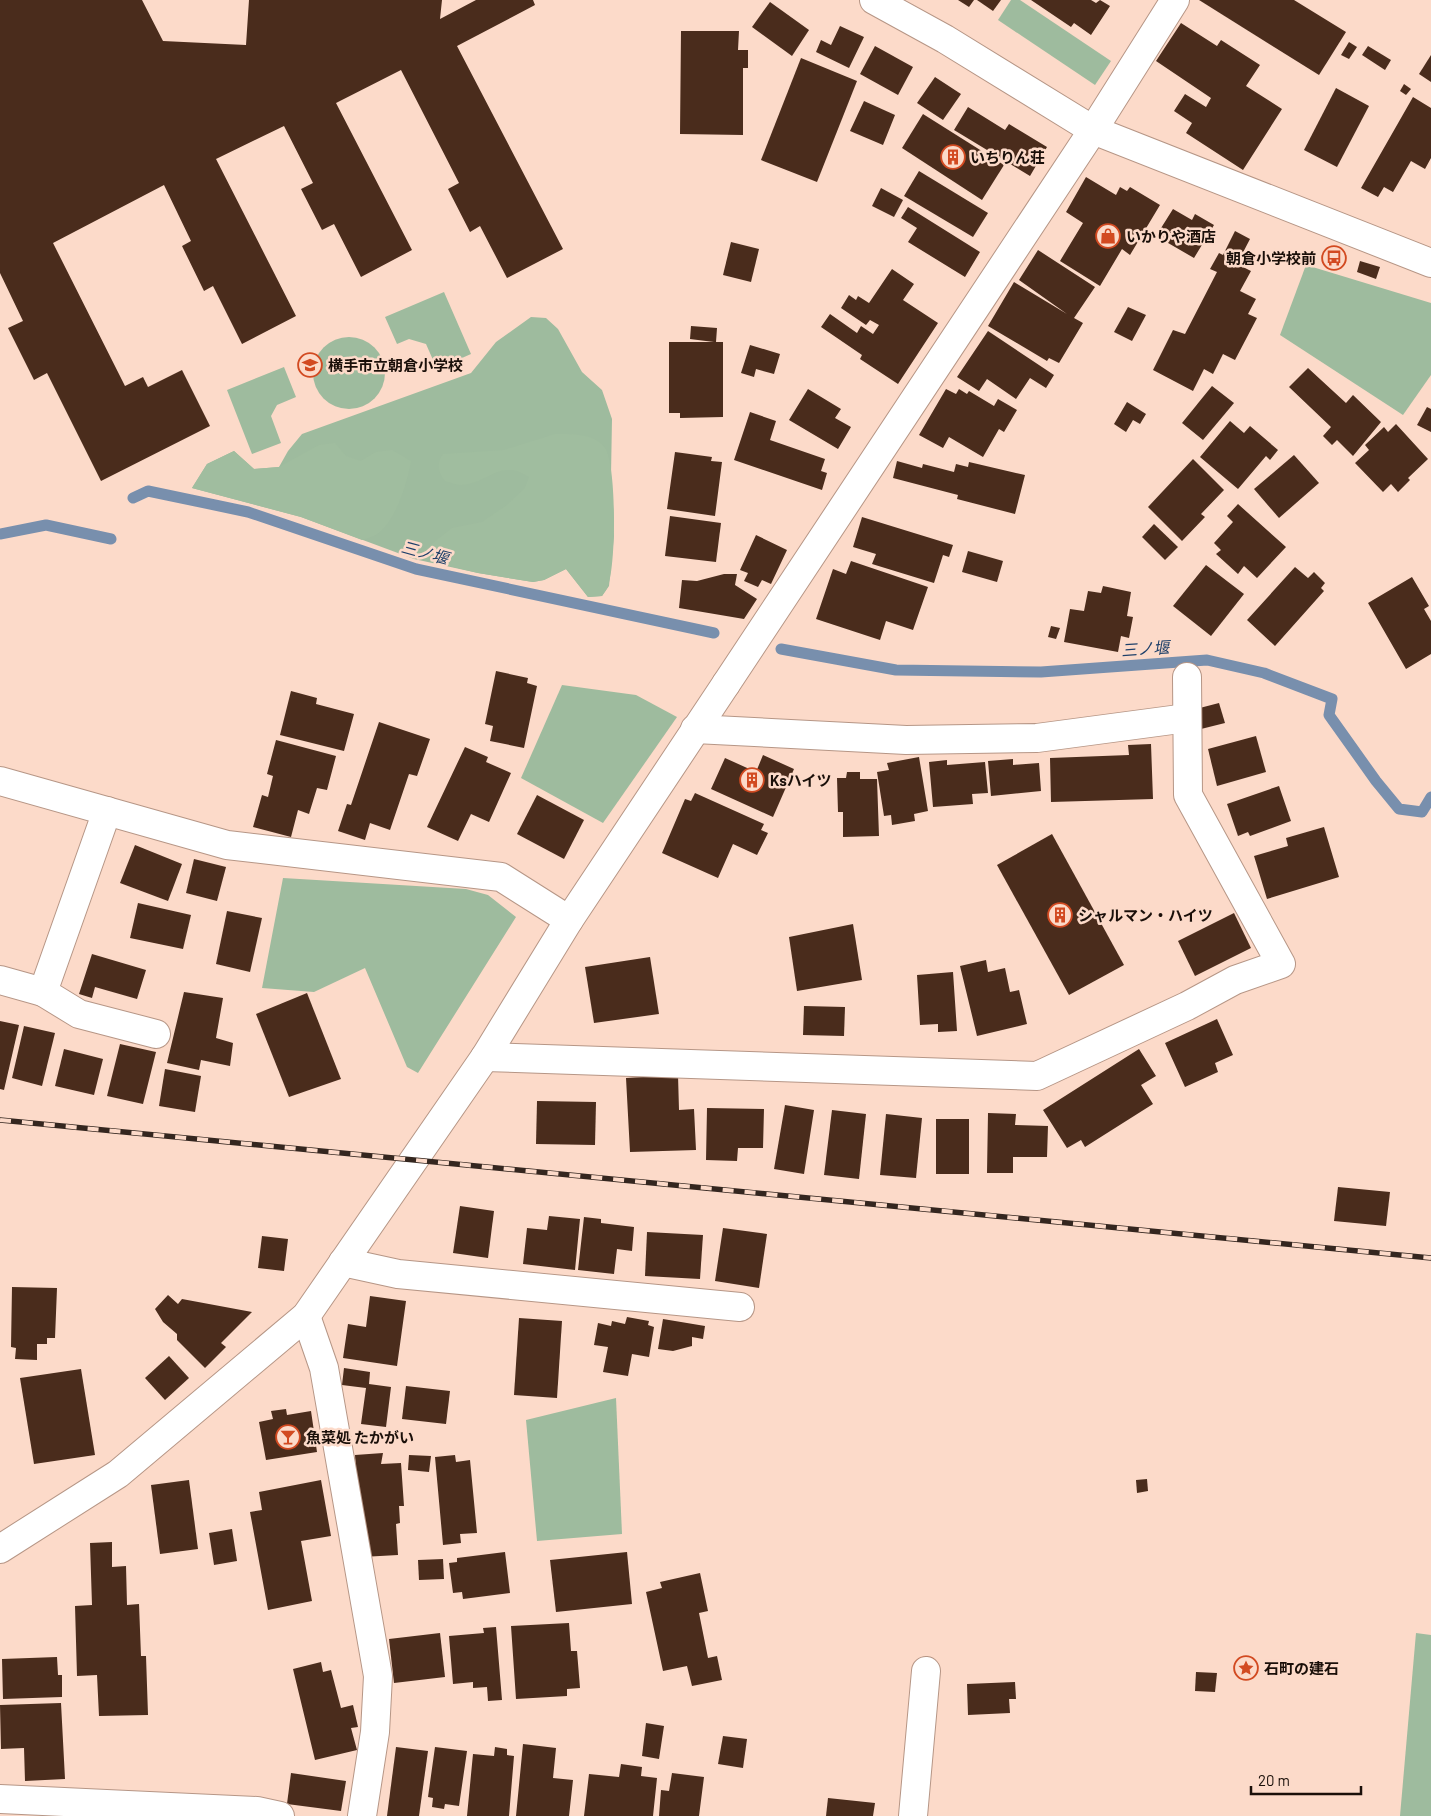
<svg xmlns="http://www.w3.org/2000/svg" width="1431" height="1816" font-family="Barlow,'Noto Sans JP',sans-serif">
  <rect width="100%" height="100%" fill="#fcdac9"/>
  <g fill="#9ebb9e">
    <polygon points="1011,0 1020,0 1111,61 1095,85 998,20"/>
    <polygon points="1306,265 1431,303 1431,375 1403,415 1280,335"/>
    <polygon points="444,292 471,354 437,369 426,344 409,339 397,344 385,317"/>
    <polygon points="531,317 546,318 558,329 582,372 602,390 612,419 611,475 614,536 609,586 602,596 588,597 566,569 544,580 533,582 478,573 414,559 301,517 192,488 207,464 234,451 254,469 279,467 288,451 302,434 471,373 496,342"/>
    <circle cx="349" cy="373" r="36"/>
    <polygon points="284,367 296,397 277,405 271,416 281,443 252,454 227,390"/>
    <polygon points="562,685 636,695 677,717 603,823 521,778"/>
    <polygon points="283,878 466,889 488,895 516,917 418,1073 407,1067 365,968 314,992 262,988"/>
    <polygon points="616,1398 622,1534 537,1541 526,1420"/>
    <polygon points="1416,1633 1431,1635 1431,1816 1400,1816"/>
  </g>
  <g fill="#a0bd9f">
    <path d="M 555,434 C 570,434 595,433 605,448 C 617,466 616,565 608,586 C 607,589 604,593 602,596 L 588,597 L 566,569 L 544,580 L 533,582 L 478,573 L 445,565 L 423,551 L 452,528 L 482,522 L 507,505 L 525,488 L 529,477 C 500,458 488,484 461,485 C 456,485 450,482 445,481 C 438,472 436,464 443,454 L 504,450 Z"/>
    <path d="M 335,443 L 346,456 L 361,461 L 376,452 L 392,450 L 411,461 C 408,481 395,523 377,534 C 373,537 367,538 362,540 L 301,517 L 192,488 L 207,464 L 234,451 L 254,469 L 279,467 L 319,445 Z"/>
  </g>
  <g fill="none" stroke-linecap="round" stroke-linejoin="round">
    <g stroke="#788fad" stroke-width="11">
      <polyline points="133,498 148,491 248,512 416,569 714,633"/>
      <polyline points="0,534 46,525 111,539"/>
      <polyline points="781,649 896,670 1041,672 1207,660 1264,673 1332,699 1329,715 1376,781 1399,809 1422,812 1431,797"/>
    </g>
  </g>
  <g fill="#4a2c1c">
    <polygon points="0,0 142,0 163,41 246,45 249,0 442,0 440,19 476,0 533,0 535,5 457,46 563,249 507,278 480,226 470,232 448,189 459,183 401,70 336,103 412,250 361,277 334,224 322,230 301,189 313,183 284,126 216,159 296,316 242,344 213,286 204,291 182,246 191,241 164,185 53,243 125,386 143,377 148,387 182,370 210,426 101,481 47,373 34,380 8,328 23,321 0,273"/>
    <polygon points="958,0 974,0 969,7"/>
    <polygon points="977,0 1001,0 993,11"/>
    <polygon points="1031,0 1091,0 1096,3 1100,0 1110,6 1091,35 1074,23 1071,27"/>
    <polygon points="1199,0 1294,0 1346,32 1319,75"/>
    <polygon points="770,2 809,30 792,56 752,27"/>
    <polygon points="1181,23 1217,46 1221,40 1260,65 1246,86 1282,109 1243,170 1186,133 1192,123 1174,111 1185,94 1206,107 1211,98 1156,61"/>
    <polygon points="840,26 864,37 849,68 816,52 821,40 831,45"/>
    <polygon points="681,31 739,31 738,50 748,50 748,68 743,68 743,135 680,134"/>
    <polygon points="1349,42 1357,47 1349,59 1341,55"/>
    <polygon points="875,46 913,67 898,95 860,74"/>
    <polygon points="1368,46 1391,60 1385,70 1362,55"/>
    <polygon points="1431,55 1431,82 1419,74"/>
    <polygon points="801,58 857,81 817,182 761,160"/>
    <polygon points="935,77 961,94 943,120 917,103"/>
    <polygon points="1404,84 1411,89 1406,95 1400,91"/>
    <polygon points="1336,88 1369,106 1337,167 1304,150"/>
    <polygon points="1413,97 1431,108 1431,158 1425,169 1411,161 1393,192 1384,187 1378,197 1361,188"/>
    <polygon points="864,101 895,115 883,145 850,131"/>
    <polygon points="968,107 1005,130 1009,124 1047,147 1030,176 954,130"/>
    <polygon points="923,114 1004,165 982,200 902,148"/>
    <polygon points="919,171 988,213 973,237 904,196"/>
    <polygon points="1086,177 1116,195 1120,187 1127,191 1130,187 1160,205 1130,255 1122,249 1100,286 1060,261 1083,223 1066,212"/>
    <polygon points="881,188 903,200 894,217 872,206"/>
    <polygon points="908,207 980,252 965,277 908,242 917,228 901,218"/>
    <polygon points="1173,209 1192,220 1195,214 1214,225 1194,258 1156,236"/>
    <polygon points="1235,231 1250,239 1237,264 1251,271 1240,291 1256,299 1248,314 1257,318 1235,360 1223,354 1213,374 1204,369 1193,391 1153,370 1173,330 1185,334 1217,272 1210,269 1219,253 1223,255"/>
    <polygon points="731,242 759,249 751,282 723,275"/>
    <polygon points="1038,250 1095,287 1074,318 1083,323 1059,363 1049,358 1047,361 988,326 1014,282 1067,314 1019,280"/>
    <polygon points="1360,261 1380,267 1376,279 1357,272"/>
    <polygon points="892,269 914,284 903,300 938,323 898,384 860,359 862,355 821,327 830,314 857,333 861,326 873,334 879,325 870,320 866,325 841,308 849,295 856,300 858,296 869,303"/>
    <polygon points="1128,307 1146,315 1132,341 1114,332"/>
    <polygon points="691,326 717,328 716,342 723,342 723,417 680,418 680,413 669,413 669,342 714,342 690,339"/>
    <polygon points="988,331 1054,375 1046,388 1030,378 1016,399 987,379 979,391 957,377"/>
    <polygon points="750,345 780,354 774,374 756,369 754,377 741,373"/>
    <polygon points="1308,368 1346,403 1353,395 1381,422 1353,456 1337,440 1332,445 1323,436 1331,427 1289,387"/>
    <polygon points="1212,386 1234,403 1203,440 1182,423"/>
    <polygon points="808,389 841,409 835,418 851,427 838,449 789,420"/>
    <polygon points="946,389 956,394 959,389 967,394 969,391 994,406 998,399 1017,410 1004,432 999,429 983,457 949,437 943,448 919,435"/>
    <polygon points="1127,402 1146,414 1140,424 1133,420 1126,432 1114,424"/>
    <polygon points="1427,407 1431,409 1431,432 1417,425"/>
    <polygon points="750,412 776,421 770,440 825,459 821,471 827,473 822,490 734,460"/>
    <polygon points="1230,421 1244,433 1250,426 1278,450 1270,460 1266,456 1238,489 1200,457"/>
    <polygon points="1396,424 1428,459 1408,478 1410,480 1398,492 1391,484 1383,492 1355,463 1369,450 1365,445 1384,427 1388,432"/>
    <polygon points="675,452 712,457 711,461 722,462 715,516 667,509"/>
    <polygon points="1294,455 1319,483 1279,518 1254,489"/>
    <polygon points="1193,459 1224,490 1201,514 1205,517 1182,541 1148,507"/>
    <polygon points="897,461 922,468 923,464 954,472 956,464 968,467 969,462 1025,475 1015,514 957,499 958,495 893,478"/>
    <polygon points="1238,504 1286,547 1257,578 1244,566 1238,574 1216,554 1221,550 1214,543 1233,522 1227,516"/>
    <polygon points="670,516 721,523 716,562 665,556"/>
    <polygon points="862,517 953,545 949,557 943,555 934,583 872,564 876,554 853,547"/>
    <polygon points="1154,524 1178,547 1165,560 1142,537"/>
    <polygon points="756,535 787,550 771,584 762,580 758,587 744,581 748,573 740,570"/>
    <polygon points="968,551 1003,561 997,582 962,572"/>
    <polygon points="851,561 928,587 913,630 886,621 880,640 816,619 833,569 846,574"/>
    <polygon points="1206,565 1244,594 1211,636 1173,606"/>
    <polygon points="1295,567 1308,578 1314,572 1325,583 1321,588 1324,591 1275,646 1247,620"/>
    <polygon points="724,574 737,574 735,585 757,599 744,619 679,608 682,580 697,581"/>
    <polygon points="1412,577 1429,606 1424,609 1431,621 1431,654 1406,669 1368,603"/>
    <polygon points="1103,586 1131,592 1127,616 1133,617 1129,638 1121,636 1118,652 1064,642 1070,609 1084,611 1088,591 1101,593"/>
    <polygon points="1051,626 1060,628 1056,639 1048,637"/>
    <polygon points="496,671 528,678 527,683 537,686 524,748 490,741 493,726 485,724"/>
    <polygon points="291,691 317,698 316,704 354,714 344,751 280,735"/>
    <polygon points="1219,703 1225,723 1197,730 1192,710"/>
    <polygon points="379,722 430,739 417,776 409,774 390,830 370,823 365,840 338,831 347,804 351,805"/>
    <polygon points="1256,736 1266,772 1217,786 1208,749"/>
    <polygon points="276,740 336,756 327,790 317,788 309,814 298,810 291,837 253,827 262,795 268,797 273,776 267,774"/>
    <polygon points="1151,744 1153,799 1051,802 1050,758 1129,755 1128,745"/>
    <polygon points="465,747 488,757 486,762 511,773 489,822 471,814 458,841 427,827"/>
    <polygon points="763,755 794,769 773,817 711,789 725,758 756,772"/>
    <polygon points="919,757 928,811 914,814 915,821 892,825 891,815 884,816 877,772 889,770 887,763"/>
    <polygon points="1013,759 1013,765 1039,763 1041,791 991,796 988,761"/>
    <polygon points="947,760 947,765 985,762 988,793 972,794 973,804 933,807 929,762"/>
    <polygon points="847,772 860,772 860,779 877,779 879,836 843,837 843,812 838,812 837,778 846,778"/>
    <polygon points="1279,786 1291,821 1250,836 1248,832 1238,836 1227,804"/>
    <polygon points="695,793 764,824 761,830 768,833 757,855 733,844 718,878 662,853 685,799 691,801"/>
    <polygon points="537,795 584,820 564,859 517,834"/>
    <polygon points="1324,827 1339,877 1267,899 1254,856 1288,846 1286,838"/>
    <polygon points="1052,834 1124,965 1069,995 997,865"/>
    <polygon points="135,845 182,864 168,901 120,883"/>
    <polygon points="194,859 226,867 217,901 186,893"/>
    <polygon points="138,903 191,915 183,949 130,938"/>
    <polygon points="227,911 262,918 250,972 216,964"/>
    <polygon points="1234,913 1251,948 1195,976 1178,941"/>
    <polygon points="853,924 862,980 797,991 789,937"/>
    <polygon points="92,954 146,970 137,999 95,987 92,998 79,994"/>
    <polygon points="650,957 659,1014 594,1023 585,967"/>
    <polygon points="986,960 988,972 1005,968 1010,992 1019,990 1027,1024 977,1036 960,966"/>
    <polygon points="953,972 957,1031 938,1032 938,1024 920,1025 917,975"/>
    <polygon points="184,992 223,998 216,1038 233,1043 230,1066 201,1060 199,1070 167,1063"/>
    <polygon points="307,993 341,1079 289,1097 256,1014"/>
    <polygon points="804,1006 845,1007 844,1036 803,1035"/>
    <polygon points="1217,1019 1233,1055 1215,1063 1218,1072 1185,1087 1165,1043"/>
    <polygon points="0,1021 19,1025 4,1090 0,1089"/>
    <polygon points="24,1026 55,1033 42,1086 12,1078"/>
    <polygon points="120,1044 156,1052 143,1104 107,1096"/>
    <polygon points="64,1049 103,1059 94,1095 55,1086"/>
    <polygon points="1139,1049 1156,1076 1141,1085 1153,1104 1085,1147 1081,1140 1067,1148 1043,1110"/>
    <polygon points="165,1069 201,1076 195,1112 159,1106"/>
    <polygon points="678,1075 679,1110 694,1109 696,1150 630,1152 626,1078"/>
    <polygon points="537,1101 596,1102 595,1145 536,1144"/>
    <polygon points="785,1105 814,1110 804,1174 774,1169"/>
    <polygon points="707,1108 764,1109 763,1148 738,1148 737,1161 706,1160"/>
    <polygon points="832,1110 866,1114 859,1179 824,1175"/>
    <polygon points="988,1113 1016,1114 1015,1125 1048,1126 1047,1157 1013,1157 1013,1173 987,1173"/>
    <polygon points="886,1114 922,1118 916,1178 880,1175"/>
    <rect x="936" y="1119" width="33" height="55"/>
    <polygon points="1338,1187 1390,1192 1386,1226 1334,1221"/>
    <polygon points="460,1206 494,1211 488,1258 453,1253"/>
    <polygon points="549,1216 580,1219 575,1270 523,1264 527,1228 547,1230"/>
    <polygon points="584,1217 601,1219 601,1223 634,1227 632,1251 617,1249 614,1274 578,1270"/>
    <polygon points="723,1228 767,1234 759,1288 715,1281"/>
    <polygon points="647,1232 703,1235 700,1279 645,1276"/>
    <polygon points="262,1236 288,1239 284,1271 258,1268"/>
    <polygon points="12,1287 57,1288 55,1338 47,1338 47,1344 37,1344 37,1360 15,1359 16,1348 11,1347"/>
    <polygon points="168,1295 178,1304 182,1299 252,1312 221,1343 226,1347 205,1368 177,1340 177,1334 163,1322 155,1309"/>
    <polygon points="370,1296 406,1301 397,1366 343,1358 348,1324 366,1327"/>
    <polygon points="627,1317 649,1321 648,1325 654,1327 649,1357 632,1354 628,1376 603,1372 608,1347 594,1345 598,1323 611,1326 612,1321 625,1324"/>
    <polygon points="519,1318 562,1321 557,1398 514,1395"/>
    <polygon points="663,1319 705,1326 703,1339 692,1337 692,1346 673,1351 658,1349"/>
    <polygon points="169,1356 189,1378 165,1400 145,1378"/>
    <polygon points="344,1368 370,1372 369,1384 391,1387 386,1427 361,1424 366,1388 342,1385"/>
    <polygon points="81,1369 95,1455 34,1464 20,1378"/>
    <polygon points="406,1386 450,1391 446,1424 402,1419"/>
    <polygon points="286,1409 287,1415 311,1411 317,1452 266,1460 259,1422 273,1419 271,1411"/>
    <polygon points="383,1453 381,1464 401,1463 404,1506 399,1506 400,1523 396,1524 398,1555 362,1557 355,1455"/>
    <polygon points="409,1455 431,1456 429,1472 408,1470"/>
    <polygon points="455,1455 456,1462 470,1460 477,1533 460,1534 461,1543 443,1545 435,1457"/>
    <polygon points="1147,1479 1148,1491 1137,1493 1136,1480"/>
    <polygon points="189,1480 198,1549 160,1554 151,1485"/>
    <polygon points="321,1480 331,1536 301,1541 312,1601 268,1610 250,1512 262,1510 259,1492"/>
    <polygon points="232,1529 237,1561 214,1565 209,1533"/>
    <polygon points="112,1542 112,1567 126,1566 127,1605 139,1604 141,1656 146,1656 148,1715 99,1716 97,1675 77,1676 75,1606 92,1605 90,1543"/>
    <polygon points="505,1552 510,1593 463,1599 462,1592 453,1593 449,1563 457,1562 457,1558"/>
    <polygon points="627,1552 632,1604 556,1612 550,1560"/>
    <polygon points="443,1559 444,1579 419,1580 418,1560"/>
    <polygon points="700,1573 708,1611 699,1613 708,1658 717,1656 722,1680 692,1686 687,1666 663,1671 646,1592 662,1588 660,1582"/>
    <polygon points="569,1623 571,1651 577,1651 580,1688 567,1689 567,1696 516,1699 511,1626"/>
    <polygon points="496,1627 502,1700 488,1701 487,1687 473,1688 473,1682 453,1684 449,1636 484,1633 483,1628"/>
    <polygon points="440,1633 445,1677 394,1683 389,1639"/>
    <polygon points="57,1657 58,1675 62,1675 62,1697 3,1699 2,1659"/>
    <polygon points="321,1662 323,1672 331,1670 341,1708 353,1705 358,1727 351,1728 357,1750 315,1760 293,1669"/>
    <polygon points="1196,1672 1217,1673 1215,1692 1195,1691"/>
    <polygon points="1015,1682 1016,1699 1009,1699 1010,1713 968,1715 967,1684"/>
    <polygon points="61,1703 65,1779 25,1781 24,1748 1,1749 0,1705"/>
    <polygon points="646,1723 664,1726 659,1759 642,1756"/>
    <polygon points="723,1736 747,1739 743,1768 718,1764"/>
    <polygon points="523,1744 556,1748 553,1778 573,1780 569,1816 516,1816"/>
    <polygon points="396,1747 428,1751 419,1816 387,1816"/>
    <polygon points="435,1747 467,1751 459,1806 445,1804 444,1809 432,1807 433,1798 428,1797"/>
    <polygon points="495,1747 507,1749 507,1755 514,1756 509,1816 467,1816 473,1754 494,1756"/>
    <polygon points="621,1764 642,1767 641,1776 657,1778 653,1816 584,1816 589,1774 619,1777"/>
    <polygon points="291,1773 346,1781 341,1811 287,1804"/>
    <polygon points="672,1773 704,1777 699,1816 659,1816 661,1790 669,1791"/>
    <polygon points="828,1798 875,1803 873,1816 826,1816"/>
  </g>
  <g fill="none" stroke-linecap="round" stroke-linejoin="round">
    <g stroke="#b69686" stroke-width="30">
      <g id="street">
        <polyline points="874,0 945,39 1093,130 1431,263"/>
        <polyline points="726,684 1093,130 1175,0"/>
        <polyline points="695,729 906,740 1037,738 1187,718"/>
        <polyline points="0,781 227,845 501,877 569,920"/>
        <polyline points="107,811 43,992 79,1014 156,1034"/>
        <polyline points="0,980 43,992"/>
        <polyline points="485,1057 1037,1076 1187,1006 1235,980 1281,964 1188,795 1187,677"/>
        <polyline points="343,1262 398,1274 740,1307"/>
        <polyline points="306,1316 324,1368 378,1676 375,1732 362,1816"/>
        <polyline points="0,1799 257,1811 280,1816"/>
        <polyline points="913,1816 926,1671"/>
      </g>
    </g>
    <g stroke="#b69686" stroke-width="30">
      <polyline id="secondary" points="0,1549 118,1474 306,1316 485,1057 569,920 726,684"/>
    </g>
    <use href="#street" stroke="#fff" stroke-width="28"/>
    <use href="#secondary" stroke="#fff" stroke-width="28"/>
    <g stroke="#34261f" stroke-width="5.5">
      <polyline id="rail" points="0,1120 1431,1258"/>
    </g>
    <use href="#rail" stroke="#fcdac9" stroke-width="4" stroke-dasharray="11" stroke-linecap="butt"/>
  </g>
  <defs>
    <g id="building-ring" transform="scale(1.25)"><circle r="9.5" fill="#fcdac9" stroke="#d24a21" stroke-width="1.5"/><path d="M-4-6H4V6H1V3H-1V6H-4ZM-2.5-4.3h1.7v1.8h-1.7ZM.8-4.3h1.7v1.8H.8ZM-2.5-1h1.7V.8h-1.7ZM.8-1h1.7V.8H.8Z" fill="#d24a21"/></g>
    <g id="shop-ring" transform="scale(1.25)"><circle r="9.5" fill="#fcdac9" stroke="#d24a21" stroke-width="1.5"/><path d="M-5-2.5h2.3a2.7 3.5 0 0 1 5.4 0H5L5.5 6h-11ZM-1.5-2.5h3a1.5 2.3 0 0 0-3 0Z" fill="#d24a21"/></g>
    <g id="bus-ring" transform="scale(1.25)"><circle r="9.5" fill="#fcdac9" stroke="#d24a21" stroke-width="1.5"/><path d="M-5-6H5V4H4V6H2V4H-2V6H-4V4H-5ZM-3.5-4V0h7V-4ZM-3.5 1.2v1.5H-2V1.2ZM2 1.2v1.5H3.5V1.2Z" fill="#d24a21"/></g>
    <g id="school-ring" transform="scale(1.25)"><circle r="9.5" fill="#fcdac9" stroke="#d24a21" stroke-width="1.5"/><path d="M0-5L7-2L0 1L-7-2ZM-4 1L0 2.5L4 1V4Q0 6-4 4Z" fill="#d24a21"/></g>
    <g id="bar-ring" transform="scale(1.25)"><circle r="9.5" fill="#fcdac9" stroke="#d24a21" stroke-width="1.5"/><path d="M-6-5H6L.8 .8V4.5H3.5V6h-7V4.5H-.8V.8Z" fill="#d24a21"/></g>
    <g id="sight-ring" transform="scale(1.25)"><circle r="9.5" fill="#fcdac9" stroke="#d24a21" stroke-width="1.5"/><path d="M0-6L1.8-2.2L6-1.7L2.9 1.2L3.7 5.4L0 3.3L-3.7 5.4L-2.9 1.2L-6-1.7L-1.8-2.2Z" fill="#d24a21"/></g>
  </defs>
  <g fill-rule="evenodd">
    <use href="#building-ring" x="953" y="157"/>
    <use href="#shop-ring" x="1108" y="236"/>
    <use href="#bus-ring" x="1334" y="258"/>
    <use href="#school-ring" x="310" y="365"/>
    <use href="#building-ring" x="752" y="780"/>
    <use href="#building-ring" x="1060" y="915"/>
    <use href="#bar-ring" x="288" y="1437"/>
    <use href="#sight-ring" x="1246" y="1668"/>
  </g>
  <g text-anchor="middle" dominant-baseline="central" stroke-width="5" stroke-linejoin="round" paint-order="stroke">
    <g font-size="15" font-weight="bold" fill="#1a0f09" stroke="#fcdac9" text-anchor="start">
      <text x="970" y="157">いちりん荘</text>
      <text x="1126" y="236">いかりや酒店</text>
      <text x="1316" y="258" text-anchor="end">朝倉小学校前</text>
      <text x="328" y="365">横手市立朝倉小学校</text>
      <text x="770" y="780">Ksハイツ</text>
      <text x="1078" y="915">シャルマン・ハイツ</text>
      <text x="306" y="1437">魚菜処 たかがい</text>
      <text x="1264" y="1668">石町の建石</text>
    </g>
    <g font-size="16" font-style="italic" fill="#1d3f69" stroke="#fcdac9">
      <text transform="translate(425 552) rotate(15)">三ノ堰</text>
      <text transform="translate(1145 648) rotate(-4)">三ノ堰</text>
    </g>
  </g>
  <path d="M1251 1786v8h110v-8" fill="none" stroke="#1a0f09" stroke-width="2.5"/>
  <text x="1258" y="1786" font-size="15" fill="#1a0f09" stroke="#fcdac9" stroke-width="4" paint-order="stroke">20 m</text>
</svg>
